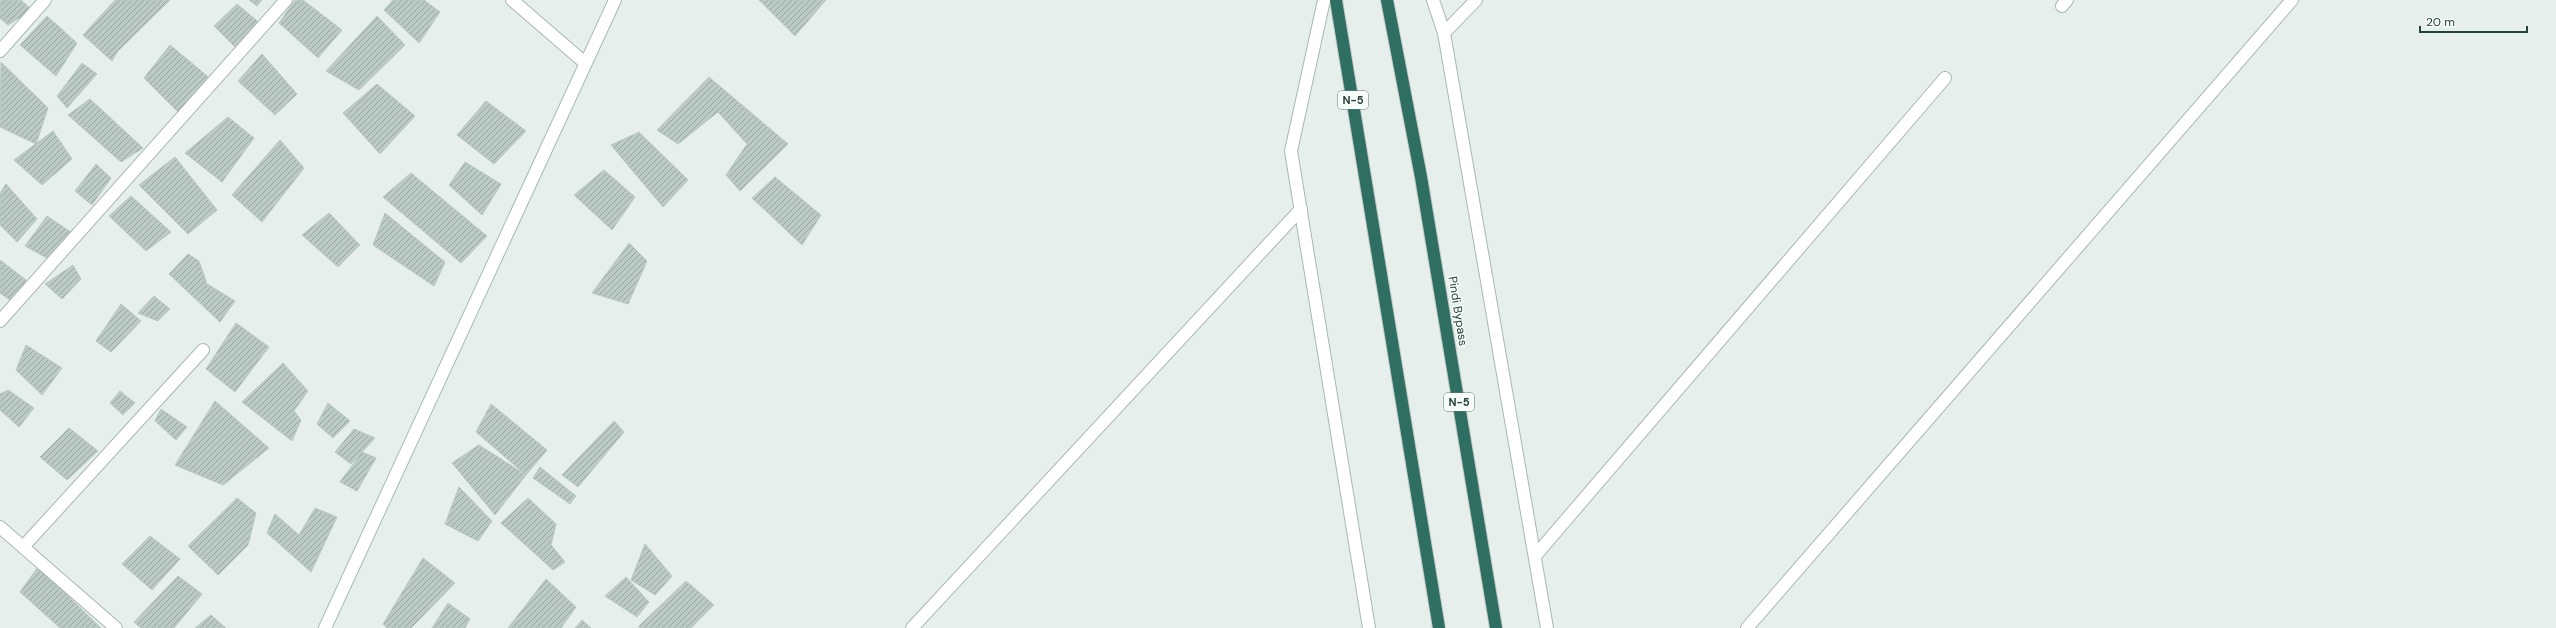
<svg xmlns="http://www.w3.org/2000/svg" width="2556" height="628" font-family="'DM Sans',sans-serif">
  <defs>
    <pattern id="building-hatch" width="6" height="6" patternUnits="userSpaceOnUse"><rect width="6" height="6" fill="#bbcac4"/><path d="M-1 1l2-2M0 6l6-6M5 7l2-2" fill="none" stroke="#98a6a0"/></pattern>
  </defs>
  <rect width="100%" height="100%" fill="#e6efeb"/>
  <g fill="url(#building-hatch)" stroke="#b8c9c2">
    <polygon points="0,0 21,0 32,10 8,25 0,18"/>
    <polygon points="115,0 170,0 118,51 112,61 83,35"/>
    <polygon points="249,0 262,0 257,6"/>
    <polygon points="295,0 303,0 342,30 318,58 279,23"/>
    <polygon points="393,0 424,0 440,12 419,43 384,10"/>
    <polygon points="759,0 826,0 795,36"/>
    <polygon points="237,4 262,25 236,48 214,26"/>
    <polygon points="47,16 77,43 56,76 20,45"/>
    <polygon points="377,16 405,45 359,90 326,71"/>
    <polygon points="170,45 212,80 181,115 144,78"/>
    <polygon points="262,54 297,94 275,115 238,81"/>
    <polygon points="1,62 48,108 36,144 0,127"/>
    <polygon points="82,63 97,74 67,108 57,96"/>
    <polygon points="709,77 788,144 740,191 726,175 747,144 718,112 678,144 657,130"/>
    <polygon points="377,84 415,116 380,154 343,113"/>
    <polygon points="90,99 143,148 121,162 68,115"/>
    <polygon points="486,101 526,131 494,164 457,135"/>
    <polygon points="228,117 254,138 222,182 185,153"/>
    <polygon points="53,131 72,159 42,185 14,160"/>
    <polygon points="639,132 688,180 663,207 611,145"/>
    <polygon points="280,140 304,168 262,222 232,195"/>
    <polygon points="175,157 217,210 188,234 139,185"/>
    <polygon points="465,162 501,184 482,215 449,185"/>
    <polygon points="96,164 111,178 92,205 75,191"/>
    <polygon points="604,170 635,197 612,230 574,195"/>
    <polygon points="411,173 487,236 461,263 383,197"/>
    <polygon points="775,177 821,215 802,245 752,198"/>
    <polygon points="6,184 37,219 17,242 0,225 0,193"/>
    <polygon points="131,196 171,232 146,251 109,216"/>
    <polygon points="329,213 360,245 338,267 302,235"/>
    <polygon points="385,213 445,262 434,286 373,245"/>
    <polygon points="47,216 72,233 49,259 25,246"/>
    <polygon points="629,243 647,261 628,304 592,293"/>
    <polygon points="188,254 199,261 207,284 235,301 220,322 169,274"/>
    <polygon points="0,260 26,280 16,300 10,300 0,293"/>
    <polygon points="73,265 81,279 62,299 45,284"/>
    <polygon points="154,296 170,309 158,321 138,313"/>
    <polygon points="121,304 141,321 111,352 96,341"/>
    <polygon points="236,323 269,347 235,392 206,369"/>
    <polygon points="26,345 62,368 42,395 16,370"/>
    <polygon points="283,363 308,391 294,411 301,420 292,441 242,402"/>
    <polygon points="8,390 34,408 19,427 0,410 0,394"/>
    <polygon points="120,391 135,403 123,415 110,403"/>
    <polygon points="215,401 269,448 223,485 175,465"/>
    <polygon points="328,403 350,421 333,438 317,424"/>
    <polygon points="491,404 547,450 526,475 476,432"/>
    <polygon points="161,409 187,427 176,440 155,421"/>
    <polygon points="614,421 624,432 578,487 562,475"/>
    <polygon points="69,428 98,451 67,480 40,457"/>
    <polygon points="354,429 375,438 351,464 335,452"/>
    <polygon points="479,445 526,475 495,515 452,463"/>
    <polygon points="362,452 376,458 357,491 340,482"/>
    <polygon points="540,467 576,496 570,504 533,478"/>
    <polygon points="459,487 492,521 478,541 445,524"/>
    <polygon points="237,498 256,513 248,545 218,575 188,546"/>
    <polygon points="528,498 556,524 551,545 565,562 553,570 501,523"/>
    <polygon points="315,508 337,517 311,572 267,533 275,514 299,535"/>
    <polygon points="150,536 180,559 152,590 122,564"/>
    <polygon points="645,544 672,576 655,595 631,580"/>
    <polygon points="423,558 455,583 411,628 387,628 383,624"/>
    <polygon points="38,567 101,628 60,628 20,592"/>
    <polygon points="178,576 202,594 174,628 141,628 134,622"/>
    <polygon points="626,577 649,602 637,617 605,596"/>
    <polygon points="546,579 576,607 561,628 508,628"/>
    <polygon points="686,581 714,605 691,628 640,628 639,626"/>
    <polygon points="448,603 470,619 465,628 432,628"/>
    <polygon points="211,615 226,628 195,628"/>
    <polygon points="582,620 591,628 575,628"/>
  </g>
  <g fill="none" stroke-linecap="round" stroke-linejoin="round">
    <g stroke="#a8b8b2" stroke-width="14">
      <g id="lane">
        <polyline points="1324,0 1291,151 1369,628"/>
        <polyline points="1433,0 1444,33 1547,628"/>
        <polyline points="912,628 1301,209"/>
      </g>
    </g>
    <g stroke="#a8b8b2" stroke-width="14">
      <g id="street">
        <polyline points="512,0 585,63"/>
        <polyline points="2062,6 2067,0"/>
        <polyline points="1444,33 1476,0"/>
        <polyline points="0,51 45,0"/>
        <polyline points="0,321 286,0"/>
        <polyline points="0,527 116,628"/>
        <polyline points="23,547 203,350"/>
        <polyline points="1535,556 1945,78"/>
        <polyline points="1747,628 2292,0"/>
      </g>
    </g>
    <g stroke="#a4bbb3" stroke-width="14">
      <polyline id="secondary" points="325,628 615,0"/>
    </g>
    <g stroke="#c2cac8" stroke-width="14">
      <g id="highway">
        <polyline points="1336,0 1439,628"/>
        <polyline points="1387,0 1421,177 1496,628"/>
      </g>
    </g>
    <use href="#lane" stroke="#fff" stroke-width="12"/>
    <use href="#street" stroke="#fff" stroke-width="12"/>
    <use href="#secondary" stroke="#fff" stroke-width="12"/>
    <use href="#highway" stroke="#2f6f62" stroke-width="12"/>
  </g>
  <g text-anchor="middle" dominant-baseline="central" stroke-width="3" stroke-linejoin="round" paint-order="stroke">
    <g fill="#f7fbf9" stroke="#637a73" stroke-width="1">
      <rect x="1338" y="91" width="30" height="18" rx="3"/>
      <rect x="1444" y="393" width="30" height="18" rx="3"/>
    </g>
    <g font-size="11" font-weight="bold" fill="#24423a">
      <text x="1353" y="100">N-5</text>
      <text x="1459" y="402">N-5</text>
    </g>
    <g font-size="12" fill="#24423a" stroke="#f7fbf9">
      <text transform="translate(1458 311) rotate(81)">Pindi Bypass</text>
    </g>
  </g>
  <path d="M2420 26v6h107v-6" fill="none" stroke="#24423a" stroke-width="2"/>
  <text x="2426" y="26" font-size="12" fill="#24423a" stroke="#f7fbf9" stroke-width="3" paint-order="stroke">20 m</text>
</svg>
